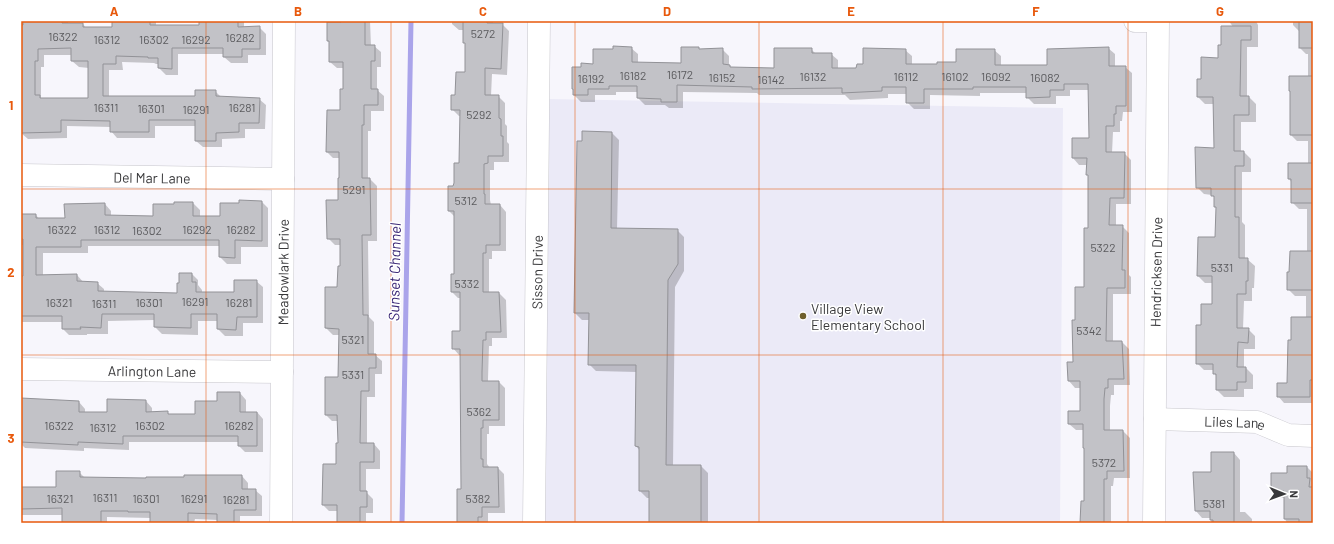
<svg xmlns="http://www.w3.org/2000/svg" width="1334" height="544" font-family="Barlow,sans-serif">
  <rect width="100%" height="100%" fill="#f7f6fc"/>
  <polygon fill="#ebeaf7" points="547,99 1063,108 1060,523 543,523"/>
  <g fill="#0003" fill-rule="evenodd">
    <path d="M 21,21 L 68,21 L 68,24 L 83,24 L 86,28 L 113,28 L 113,21 L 156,21 L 156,26 L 200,26 L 200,21 L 244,21 L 244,28 L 259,27 L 266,34 L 266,55 L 248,55 L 248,63 L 231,63 L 224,57 L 224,54 L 178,54 L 178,75 L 166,75 L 159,68 L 159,64 L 156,64 L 154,63 L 122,62 L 123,70 L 109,70 L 109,97 L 195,97 L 215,91 L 222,98 L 259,99 L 266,105 L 265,129 L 245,129 L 245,138 L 222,139 L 222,147 L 203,147 L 196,141 L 196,126 L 155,126 L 155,138 L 117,138 L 111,131 L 111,127 L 67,126 L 67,138 L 28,139 L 21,133 ZM 44,55 L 72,55 L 72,61 L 79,67 L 89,68 L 89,99 L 41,98 L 41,67 L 44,67 Z"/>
    <polygon points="342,21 370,21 371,46 374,46 381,52 381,67 377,67 377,90 384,96 384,111 371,111 371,131 368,131 368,179 370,179 377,186 377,241 368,241 369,317 374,322 374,355 375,355 382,361 382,374 375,374 375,397 367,397 367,444 374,444 380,451 380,469 366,469 366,492 373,499 373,513 366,513 366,523 337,523 338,511 329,511 323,505 337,465 339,444 338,421 332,421 326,415 338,378 339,335 333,335 326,328 338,288 341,267 341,245 335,245 328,238 339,201 340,158 333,158 327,152 341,111 344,90 344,68 337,68 330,62 330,43 328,41 342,23"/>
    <polygon points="452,21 493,21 493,24 502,24 509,31 507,75 492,74 491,96 498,96 505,103 505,124 507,126 507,142 509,144 509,162 494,162 494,170 490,170 490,200 491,205 500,205 506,212 506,251 492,251 492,259 489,259 489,293 499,293 506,300 507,338 492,338 492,346 489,346 488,379 488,382 499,382 505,388 505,426 489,426 489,434 487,434 487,464 490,468 498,468 504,474 505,513 488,513 488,523 459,523 462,490 461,355 459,355 453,348 461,332 461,298 458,298 452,292 455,275 455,217 449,211 453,187 460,164 461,116 459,116 452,109 466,73 466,44 464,30 459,30 452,24"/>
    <polygon points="1229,21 1256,21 1258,25 1258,47 1247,47 1247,97 1249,97 1256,104 1256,122 1241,122 1241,152 1244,152 1251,159 1251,172 1242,172 1242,222 1245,225 1245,259 1247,259 1255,266 1254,288 1252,288 1252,301 1244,301 1243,329 1248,329 1255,336 1255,349 1244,349 1244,368 1246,368 1253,375 1253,389 1244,389 1244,397 1224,397 1217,390 1217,377 1214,373 1214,370 1204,370 1197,363 1202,326 1213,305 1213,283 1205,283 1198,276 1216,238 1217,208 1215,207 1215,198 1212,195 1204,194 1197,187 1215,149 1214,104 1205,104 1198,97 1202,80 1219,59 1222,46 1233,27"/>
    <polygon points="1293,21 1313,21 1313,403 1284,403 1278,396 1288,384 1292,341 1306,318 1306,296 1295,296 1288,289 1307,252 1307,209 1299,209 1292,202 1292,183 1289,179 1308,164 1308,141 1297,141 1291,135 1308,77 1308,54 1306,54 1300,48 1299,31 1293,25"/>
    <polygon points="631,48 638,54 638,63 682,64 698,48 700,50 722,49 729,56 729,65 732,68 775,69 811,49 816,54 831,54 838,60 838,69 857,69 905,50 912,56 912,65 957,63 994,50 1001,56 1001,66 1048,66 1108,48 1115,54 1115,67 1125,67 1132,73 1132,112 1123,112 1122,121 1120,121 1120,132 1113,132 1112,153 1124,153 1131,160 1131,204 1116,204 1116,226 1122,226 1129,233 1129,275 1131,277 1131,294 1113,294 1113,342 1122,342 1129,349 1130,385 1114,385 1114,395 1111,395 1110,406 1110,431 1123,431 1130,438 1130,478 1114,478 1113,486 1111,486 1111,523 1120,523 1082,523 1085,502 1085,449 1084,430 1076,430 1069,424 1081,412 1081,388 1075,388 1069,381 1074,363 1076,321 1085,288 1089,229 1089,176 1088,165 1079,165 1073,158 1090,139 1090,90 1070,90 1070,96 1056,96 1056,104 1034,104 1027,97 1027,93 980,93 980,96 930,95 930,109 914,109 907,102 907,94 888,94 888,98 850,100 845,95 759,95 757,93 683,92 683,108 669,108 665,105 645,105 638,98 638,92 616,92 616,95 595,95 595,102 581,102 574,95 582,68 594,65 614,50"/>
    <polygon points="612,133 619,140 617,229 677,230 684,237 684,271 675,287 673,466 701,466 708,473 708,523 650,523 650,498 647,498 640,491 640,451 636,446 637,372 596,371 589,364 590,320 582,320 575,313 583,142"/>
    <polygon points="262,202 268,208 268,247 241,247 241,264 227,264 220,257 220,246 88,246 88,253 43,253 43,276 77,275 84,283 97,283 104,289 104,292 178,294 192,274 198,280 198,285 202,290 202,293 235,293 256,281 263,287 263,323 243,323 243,336 225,336 218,329 218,321 198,321 198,335 162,334 155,327 155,320 108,321 108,334 87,334 87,335 69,335 63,329 63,322 21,322 21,277 24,277 24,245 21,245 21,208 22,209 22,215 36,215 39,219 66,218 105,204 111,211 111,216 154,218 175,205 175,203 193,203 200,210 200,217 221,217 240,204"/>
    <polygon points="240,393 246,400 246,413 257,412 263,419 263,452 245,452 239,446 239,442 129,442 129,450 84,448 84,451 25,448 21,444 21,399 79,402 85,409 85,413 108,413 146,401 152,408 152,412 167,412 170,415 196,415 218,402"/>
    <polygon points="1234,453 1240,460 1240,512 1245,512 1252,519 1252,523 1211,523 1211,518 1202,518 1196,511 1194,473 1212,473"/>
    <polygon points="1307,467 1313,473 1313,523 1287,523 1285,519 1285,498 1279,498 1272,490 1288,474"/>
    <polygon points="79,472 86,479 147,479 242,476 248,483 248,490 255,490 262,496 262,516 240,516 240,523 218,523 218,520 195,519 194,523 151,523 151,518 107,517 107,523 64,523 63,515 21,515 21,483 21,488 57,488"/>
  </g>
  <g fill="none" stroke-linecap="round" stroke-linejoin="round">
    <polyline stroke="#aaa4ea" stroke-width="5" points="402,523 411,21"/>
  </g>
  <g fill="#c2c2c7" stroke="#929297" fill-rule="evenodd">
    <path d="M 23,21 L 62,21 L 62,23 L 83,23 L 83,27 L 112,27 L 112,21 L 150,21 L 150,25 L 199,25 L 199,21 L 238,21 L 238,27 L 260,26 L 260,49 L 242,49 L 242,57 L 223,57 L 223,48 L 172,48 L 172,69 L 158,68 L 158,58 L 148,58 L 148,57 L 116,56 L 116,64 L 103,64 L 103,96 L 195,96 L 195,90 L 216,90 L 216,96 L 260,98 L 259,123 L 239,123 L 239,132 L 216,133 L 216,141 L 195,141 L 195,120 L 149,120 L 149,132 L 110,132 L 110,121 L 61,120 L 61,132 L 21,133 L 21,25 L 23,25 ZM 71,48 L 71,61 L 88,61 L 88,98 L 40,98 L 40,95 L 35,95 L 35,61 L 38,61 L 38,49 Z"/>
    <polygon points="341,21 365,21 365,45 375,45 375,61 371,61 371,89 378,89 378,105 364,105 364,125 362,125 362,178 370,178 371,235 362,235 363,315 368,315 368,354 376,354 376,368 369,368 369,391 361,391 360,443 374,443 374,462 360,462 360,491 367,491 367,507 360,507 360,523 337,523 337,505 322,505 323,464 336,464 336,443 338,443 337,415 325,415 325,377 338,377 339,329 325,328 325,287 337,287 338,266 340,266 340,239 327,239 326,200 338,200 338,178 339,178 339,152 326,152 327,110 340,110 340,89 343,89 343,62 329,62 329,41 327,41 327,22 341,22"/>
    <polygon points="463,21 487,21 487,23 503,23 501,69 485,68 485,95 499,95 499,118 501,119 501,136 503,136 503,156 488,156 488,163 484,164 484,194 485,194 485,204 500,204 500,245 486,245 486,253 483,253 483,292 499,292 501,332 486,332 486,340 483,340 482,372 482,381 499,381 499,420 483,420 483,428 481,428 481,459 483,459 483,467 498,467 499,507 482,507 482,517 478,517 478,523 457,523 457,489 461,489 460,349 452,349 452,331 460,331 460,292 451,292 451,274 454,274 454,211 448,211 448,186 453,186 454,183 454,163 459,163 460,110 451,110 451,95 455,95 456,72 465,72 465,43 463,43"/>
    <rect x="1299" y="21" width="14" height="27"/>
    <polygon points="1221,26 1251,26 1251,40 1241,40 1240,96 1249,96 1249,115 1234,115 1234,151 1244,151 1244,166 1235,166 1235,217 1239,217 1239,258 1248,258 1248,281 1246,281 1246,294 1237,294 1237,328 1249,328 1248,343 1238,342 1237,367 1246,367 1246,382 1237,382 1237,390 1216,390 1216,374 1213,374 1213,364 1196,364 1196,325 1201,325 1201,304 1212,304 1212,276 1197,276 1198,237 1215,237 1216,207 1214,207 1214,196 1211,196 1211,188 1196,188 1195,147 1214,148 1213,97 1197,97 1197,79 1201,79 1201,57 1218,58 1218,45 1221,45"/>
    <polygon points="613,46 632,47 632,62 681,63 681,47 699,47 699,49 723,48 723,64 730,65 730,67 774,68 774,48 812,48 812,53 832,53 832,68 856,68 857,64 863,64 863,48 906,49 906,64 937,64 937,62 956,62 956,49 995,49 995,65 1047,65 1047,49 1109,47 1109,66 1126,66 1126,106 1116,106 1116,114 1114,114 1114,126 1106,126 1106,152 1125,152 1124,198 1110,198 1109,225 1123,225 1122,270 1125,270 1125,288 1107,288 1106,341 1122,341 1124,379 1108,379 1108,388 1105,388 1104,399 1104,430 1123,430 1124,471 1107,471 1107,479 1104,479 1104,523 1080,523 1081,501 1084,501 1084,448 1083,448 1083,424 1068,424 1068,411 1080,411 1080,381 1068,381 1067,362 1073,362 1072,320 1075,320 1075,287 1084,287 1084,228 1088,228 1088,175 1086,175 1087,158 1072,158 1072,138 1089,138 1088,84 1064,84 1064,90 1050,90 1050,97 1026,98 1026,87 973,87 973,89 924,89 924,103 906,103 906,87 882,87 882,91 842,93 842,88 752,89 752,87 677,85 677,102 661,102 661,99 637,98 637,86 609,86 609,89 588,89 588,95 573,95 573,89 572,89 572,67 581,67 581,63 593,64 593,49 613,49"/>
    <polygon points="1289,76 1313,76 1313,135 1290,135 1290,91 1289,91"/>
    <polygon points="582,131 612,132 611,228 678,229 678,264 668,280 666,465 701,465 701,523 649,523 649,491 639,491 639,447 635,446 636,365 588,365 589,313 574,313 577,141 582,141"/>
    <polygon points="1288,163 1313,163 1313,203 1291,203 1291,179 1288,179"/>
    <polygon points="239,200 262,201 262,241 235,240 235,258 219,257 219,240 81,240 81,247 36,247 36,275 77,274 77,281 98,282 98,291 177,293 177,283 179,283 179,273 192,273 192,282 196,282 196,292 234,292 234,280 257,280 257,317 237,317 236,330 217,329 217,314 191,314 191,328 154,327 154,314 102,314 101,328 80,327 81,329 62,329 62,316 21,316 21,276 23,276 23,239 21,239 21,214 36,214 36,218 65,218 64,204 105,203 105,215 153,216 153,204 174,204 174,202 193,202 193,216 220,216 220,203 239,203"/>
    <polygon points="1290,251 1313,251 1313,290 1287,290 1287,272 1289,272"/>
    <polygon points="1291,317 1313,317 1313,380 1310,380 1310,397 1277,397 1277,383 1287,383 1288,340 1291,340"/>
    <polygon points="217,392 240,392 240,412 257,412 257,446 238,446 238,436 123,436 123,444 78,442 78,445 21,442 21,398 79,401 79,412 107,412 107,399 146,400 146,412 168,411 168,414 195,414 195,401 217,401"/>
    <polygon points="1211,452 1234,452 1234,523 1213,523 1213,520 1210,520 1210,511 1195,511 1193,472 1211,472"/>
    <polygon points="1287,466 1307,466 1307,478 1310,478 1309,487 1313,487 1313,523 1299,523 1299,519 1284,519 1284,491 1271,491 1271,473 1287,473"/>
    <polygon points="56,471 80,471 80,477 146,478 146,477 184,477 184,475 242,475 242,489 256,489 256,510 234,510 234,523 217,523 217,514 188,513 188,523 150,523 150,512 128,512 128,511 101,511 101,523 62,523 62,508 21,509 21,487 56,487"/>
  </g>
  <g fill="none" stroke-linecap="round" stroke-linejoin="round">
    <g stroke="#c7c6cc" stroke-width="23">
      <g id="minor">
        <polyline points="1135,21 1158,21 1154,523"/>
        <path id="s1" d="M 21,175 L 283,179"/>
        <path id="s2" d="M 21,369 L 282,372"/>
        <path id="s3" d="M 1155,419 L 1257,422 L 1288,435 L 1313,436"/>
        <path id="s4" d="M 281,523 L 284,21"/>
        <path id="s5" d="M 534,523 L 539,21"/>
      </g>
    </g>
    <use href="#minor" stroke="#fff" stroke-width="22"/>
  </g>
  <path fill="none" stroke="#e8590c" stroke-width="1" stroke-opacity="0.55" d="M 206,21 L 206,523M 391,21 L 391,523M 575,21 L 575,523M 759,21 L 759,523M 943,21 L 943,523M 1128,21 L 1128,523M 21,189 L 1313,189M 21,355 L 1313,355"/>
  <circle fill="#6f5f2c" stroke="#fff" stroke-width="1.5" cx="803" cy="316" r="4"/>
  <g text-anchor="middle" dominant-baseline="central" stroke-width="3" stroke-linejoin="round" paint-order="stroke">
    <g font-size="12" fill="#5b5b5e">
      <text x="483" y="33">5272</text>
      <text x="63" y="36">16322</text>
      <text x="240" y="37">16282</text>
      <text x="107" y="39">16312</text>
      <text x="154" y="39">16302</text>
      <text x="196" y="39">16292</text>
      <text x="680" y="74">16172</text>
      <text x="633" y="75">16182</text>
      <text x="813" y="76">16132</text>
      <text x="906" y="76">16112</text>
      <text x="955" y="76">16102</text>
      <text x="996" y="76">16092</text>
      <text x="722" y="77">16152</text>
      <text x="1045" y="77">16082</text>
      <text x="591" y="78">16192</text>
      <text x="771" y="79">16142</text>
      <text x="106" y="107">16311</text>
      <text x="242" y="107">16281</text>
      <text x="151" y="108">16301</text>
      <text x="196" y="109">16291</text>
      <text x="479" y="114">5292</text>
      <text x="354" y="189">5291</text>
      <text x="466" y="200">5312</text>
      <text x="62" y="229">16322</text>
      <text x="107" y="229">16312</text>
      <text x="197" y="229">16292</text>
      <text x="241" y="229">16282</text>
      <text x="147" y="230">16302</text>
      <text x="1103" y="247">5322</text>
      <text x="1222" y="267">5331</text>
      <text x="467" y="283">5332</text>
      <text x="195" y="301">16291</text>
      <text x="59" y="302">16321</text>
      <text x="149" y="302">16301</text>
      <text x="239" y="302">16281</text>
      <text x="104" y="303">16311</text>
      <text x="1089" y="330">5342</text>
      <text x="353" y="339">5321</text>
      <text x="353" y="374">5331</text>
      <text x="479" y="411">5362</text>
      <text x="59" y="425">16322</text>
      <text x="150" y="425">16302</text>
      <text x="239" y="425">16282</text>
      <text x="103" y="427">16312</text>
      <text x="1104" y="462">5372</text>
      <text x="105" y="497">16311</text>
      <text x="60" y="498">16321</text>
      <text x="146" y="498">16301</text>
      <text x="194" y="498">16291</text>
      <text x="478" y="498">5382</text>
      <text x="236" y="499">16281</text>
      <text x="1214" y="503">5381</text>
    </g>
    <g font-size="14" fill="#39393b" stroke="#fff">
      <text stroke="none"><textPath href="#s1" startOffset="131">Del Mar Lane</textPath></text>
      <text stroke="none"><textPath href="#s4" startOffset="251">Meadowlark Drive</textPath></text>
      <text stroke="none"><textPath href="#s5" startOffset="251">Sisson Drive</textPath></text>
      <text transform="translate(1156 272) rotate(-89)">Hendricksen Drive</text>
      <text stroke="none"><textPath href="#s2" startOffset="131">Arlington Lane</textPath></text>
      <text stroke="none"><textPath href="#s3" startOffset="80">Liles Lane</textPath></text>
    </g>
    <g font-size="14" fill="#39393b" stroke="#fff" text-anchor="start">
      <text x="811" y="308">Village View<tspan x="811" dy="16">Elementary School</tspan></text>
    </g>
    <g font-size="15" font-style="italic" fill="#382575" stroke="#fff">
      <text transform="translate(394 272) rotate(-89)">Sunset Channel</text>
    </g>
  </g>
  <rect width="1334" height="544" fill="none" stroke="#ffffff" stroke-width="44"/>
  <g transform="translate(1284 494) rotate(91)" stroke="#ffffff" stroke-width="3" paint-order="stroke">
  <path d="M0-3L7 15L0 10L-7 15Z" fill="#39393b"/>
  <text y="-6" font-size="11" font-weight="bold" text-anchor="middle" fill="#39393b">N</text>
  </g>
  <rect x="22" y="22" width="1290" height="500" fill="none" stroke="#e8590c" stroke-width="1.5"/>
  <g font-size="13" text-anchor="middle" font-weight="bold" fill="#e8590c">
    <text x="114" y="16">A</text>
    <text x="298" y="16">B</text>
    <text x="483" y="16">C</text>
    <text x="667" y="16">D</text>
    <text x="851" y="16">E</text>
    <text x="1036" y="16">F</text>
    <text x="1220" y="16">G</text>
    <text x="11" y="110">1</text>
    <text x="11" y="277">2</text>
    <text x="11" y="443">3</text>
  </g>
</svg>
